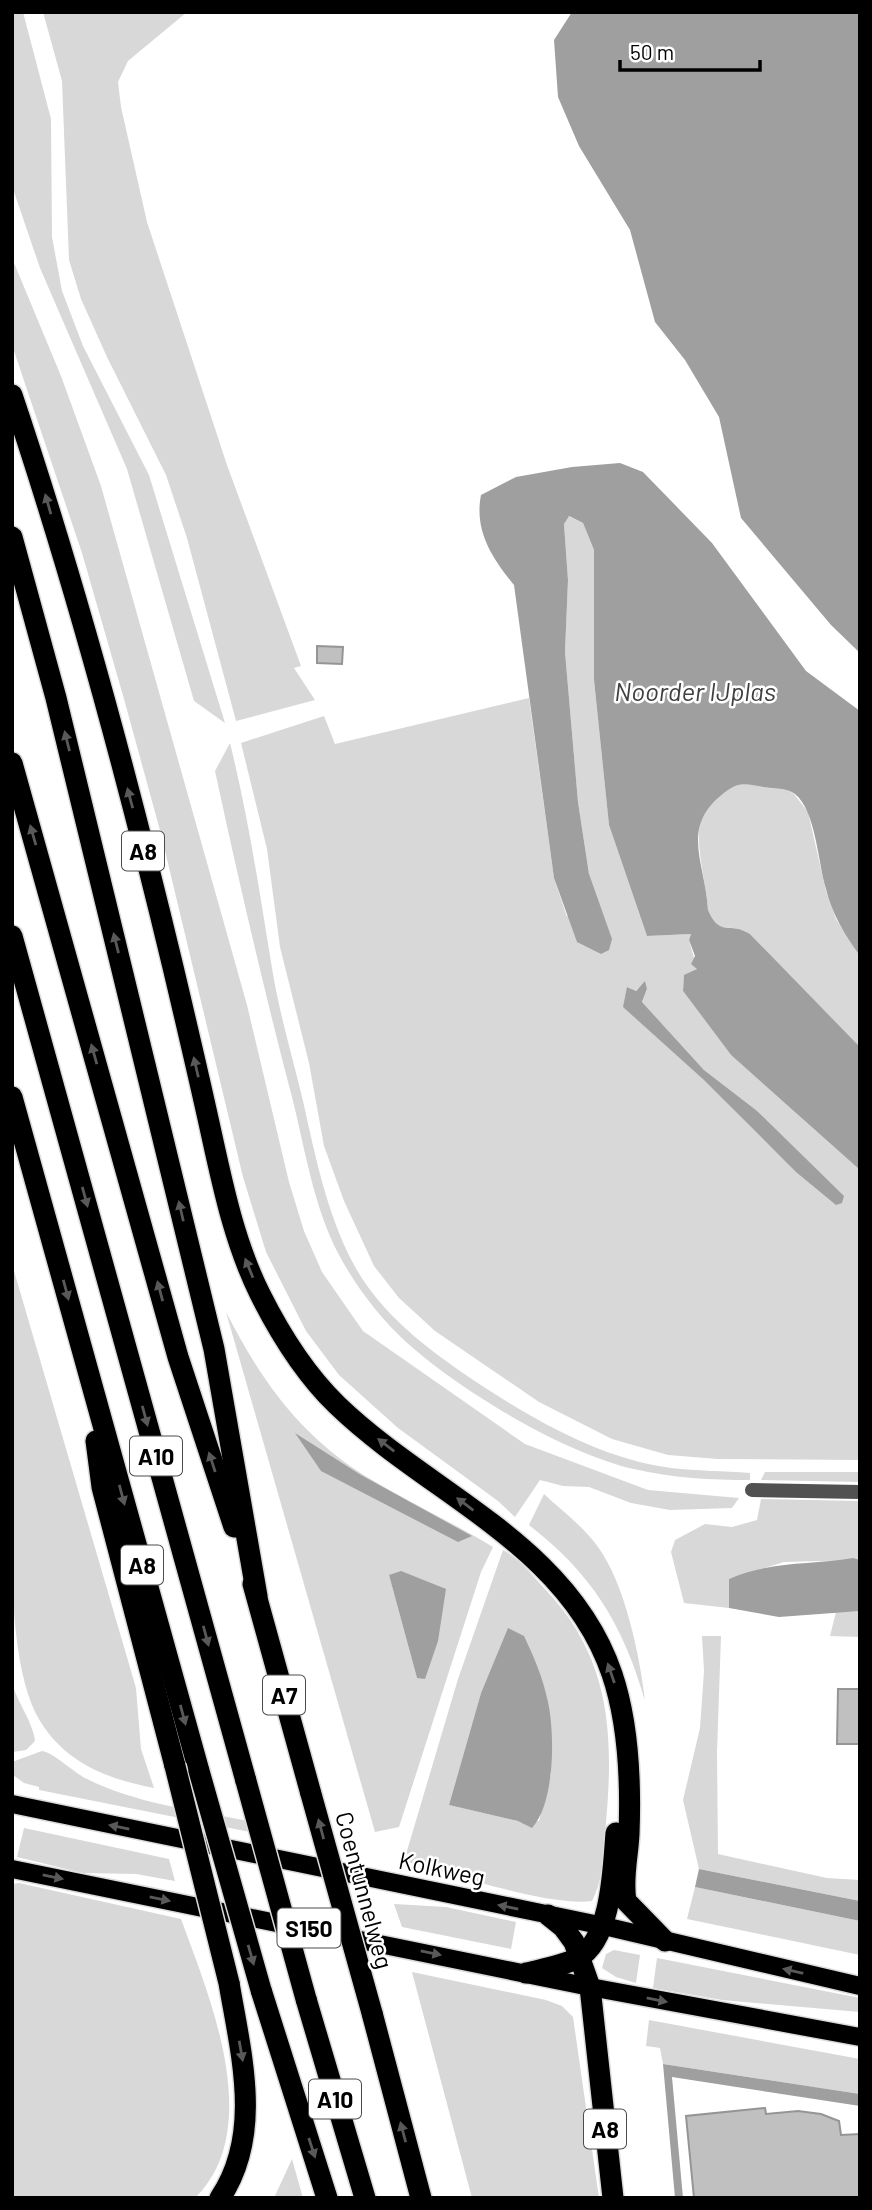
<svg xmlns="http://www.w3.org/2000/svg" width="872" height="2210" font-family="Barlow,sans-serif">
  <rect width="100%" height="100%" fill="#fff"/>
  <g fill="#d8d8d8" fill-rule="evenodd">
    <polygon points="12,12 23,12 51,119 52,237 62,291 83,346 149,475 225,723 194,701 127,469 40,268 12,186"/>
    <polygon points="43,12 187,12 128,61 118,82 121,107 147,222 227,465 301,666 294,668 315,700 236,721 187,538 166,475 107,357 81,299 69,260 62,81"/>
    <polygon points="12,258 61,376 101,486 247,1005 289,1182 304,1231 322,1272 363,1331 525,1444 648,1490 739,1498 732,1508 670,1510 631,1503 589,1487 563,1486 540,1480 515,1517 498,1501 398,1428 339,1375 306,1331 266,1252 243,1177 161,834 124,699 82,553 12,345"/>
    <path d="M 568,516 L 583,523 L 594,550 L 594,680 L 609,825 L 647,936 L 691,934 L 689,940 L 697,969 L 684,976 L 683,991 L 731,1055 L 860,1170 L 860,1460 L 718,1459 L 668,1455 L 612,1439 L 539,1402 L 435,1331 L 399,1298 L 374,1266 L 344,1201 L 324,1146 L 309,1063 L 280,947 L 267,849 L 241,743 L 324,716 L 335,744 L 529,698 L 554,878 L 567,917 L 589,874 L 578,802 L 565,652 L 568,580 L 564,524 ZM 645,982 L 647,990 L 642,1002 L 704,1070 L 756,1110 L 836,1204 C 753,1137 695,1069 628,987 L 635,991 Z"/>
    <path d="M 230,743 C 248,816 259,888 271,962 C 278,1009 292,1055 303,1101 C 315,1155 327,1214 353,1263 C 382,1318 437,1356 487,1389 C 543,1425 605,1459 671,1468 C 697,1471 724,1471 750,1473 L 750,1480 C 711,1480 672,1478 634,1469 C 563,1453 459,1390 405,1341 C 379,1317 354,1284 338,1253 C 314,1207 305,1150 293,1101 C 264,991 239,882 215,771 Z"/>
    <path d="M 747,783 L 786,789 L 794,794 L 808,812 L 826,891 L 836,919 L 860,956 L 860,1047 L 750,934 C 730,921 720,938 708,910 C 705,861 674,797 747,783 Z"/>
    <path d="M 12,1264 L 136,1688 L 141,1749 L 154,1788 C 107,1779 66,1763 40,1721 C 6,1665 12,1536 12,1470 C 12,1402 12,1333 12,1264 Z"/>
    <path d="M 226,1312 C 261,1380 299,1435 367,1477 C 408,1502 452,1522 493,1547 L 481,1572 L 399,1827 L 375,1832 ZM 389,1575 L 446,1590 L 417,1678 Z"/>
    <polygon points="765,1472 860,1472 860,1482 761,1480"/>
    <path d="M 544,1494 C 561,1510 584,1527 598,1547 C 625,1584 640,1656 645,1701 C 623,1624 592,1574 529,1525 Z"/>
    <polygon points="761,1499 860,1501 860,1560 784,1562 729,1579 729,1608 684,1603 671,1552 675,1540 705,1524 732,1527 757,1520"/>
    <path d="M 503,1550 C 520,1559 532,1575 545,1589 C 610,1657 614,1733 606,1822 C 604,1847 604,1879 592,1901 C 551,1907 448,1873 404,1861 L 458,1679 ZM 508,1629 L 551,1774 L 539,1821 L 518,1821 L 449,1805 L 481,1693 Z"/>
    <polygon points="860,1611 860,1637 830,1636 836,1612"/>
    <polygon points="702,1636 721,1636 717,1752 718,1854 827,1878 860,1880 860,1901 699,1869 683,1800 700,1728 704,1671"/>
    <path d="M 12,1683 C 17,1701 34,1725 35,1741 L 26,1750 L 13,1752 Z"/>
    <path d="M 42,1751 C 53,1752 74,1773 87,1779 C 137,1804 194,1810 248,1821 L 250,1832 L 39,1790 L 39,1787 L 24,1783 L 13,1775 L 12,1762 Z"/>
    <polygon points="24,1828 169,1859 175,1881 136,1874 83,1873 17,1857"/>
    <path d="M 19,1883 L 181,1919 C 209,1996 266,2128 195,2198 L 12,2198 L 12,1884 Z"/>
    <polygon points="695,1887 860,1921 860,1955 687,1919"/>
    <polygon points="394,1904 446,1907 516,1922 511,1949 402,1927"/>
    <polygon points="614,1950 640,1955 636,1983 616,1977 602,1968 606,1954"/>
    <polygon points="657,1958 860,1998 860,2012 722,2000 653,1988"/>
    <polygon points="412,1972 546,2000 562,2006 573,2017 599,2198 472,2198"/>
    <polygon points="649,2020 860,2059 860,2094 663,2064 660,2048 646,2046"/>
    <polygon points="292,2159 303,2198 274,2198"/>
  </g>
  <g fill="#9f9f9f">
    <polygon points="572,12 860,12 860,653 831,625 741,518 719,417 685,360 655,322 630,230 579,146 558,97 554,40"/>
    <path d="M 620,463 L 643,472 L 712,543 L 806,671 L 860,711 L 860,956 C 845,935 832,914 826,889 C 818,863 816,811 795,794 C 785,787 775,789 764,787 C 750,785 741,781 728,790 C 678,825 705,860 708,910 C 720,938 730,921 750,934 L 860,1047 L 860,1170 L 731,1055 L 683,991 L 684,975 L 697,969 L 691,964 L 695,956 L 689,940 L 691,934 L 647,936 L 609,825 L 594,680 L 594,550 L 583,523 L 569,516 L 564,524 L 568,580 L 565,652 L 578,802 L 589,874 L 612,939 L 609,950 L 601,954 L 577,942 L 554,878 L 514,585 C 492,558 474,531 481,495 L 516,477 L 572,467 Z"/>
    <polygon points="645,981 647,989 642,1002 704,1070 756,1110 844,1196 842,1203 836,1205 796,1172 704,1080 623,1007 627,987 636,991"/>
    <polygon points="295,1433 361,1475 472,1536 458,1542 321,1471"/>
    <path d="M 853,1558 L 860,1560 L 860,1611 L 779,1617 L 729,1608 L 729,1579 C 770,1561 810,1565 853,1558 Z"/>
    <polygon points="401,1571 446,1589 438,1641 425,1679 417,1678 389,1575"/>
    <path d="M 508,1628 L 524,1636 C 534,1657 543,1678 548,1702 C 555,1734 555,1803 532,1828 L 518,1821 L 449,1805 L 481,1693 Z"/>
    <polygon points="699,1869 860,1901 860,1921 695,1887"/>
    <polygon points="663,2064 860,2094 860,2106 672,2077 683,2198 675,2198"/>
  </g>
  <g fill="#c0c0c0" stroke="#959595" stroke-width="2">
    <polygon points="317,646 343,647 342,664 317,663"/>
    <polygon points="838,1689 860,1689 860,1744 837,1744"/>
    <polygon points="765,2108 766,2114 798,2111 821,2114 839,2121 841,2135 860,2134 860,2198 694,2198 686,2116"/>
  </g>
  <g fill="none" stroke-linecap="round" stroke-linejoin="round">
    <g stroke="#dbdbdb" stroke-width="21">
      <g id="primary">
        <polyline points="12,1804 604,1926 860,1986"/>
        <polyline points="12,1869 590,1987 860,2037"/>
      </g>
    </g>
    <g stroke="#dbdbdb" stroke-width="24">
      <g id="motorway">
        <path d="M 12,395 C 75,582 127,775 173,967 C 186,1022 199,1077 211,1132 C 223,1187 235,1244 260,1294 C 280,1334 305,1374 337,1405 C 429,1494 568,1544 612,1674 C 629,1724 631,1782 629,1834 C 628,1856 622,1879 626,1901 L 665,1941"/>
        <polyline points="12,537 56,698 214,1349 257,1596"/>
        <polyline points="12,763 178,1357 234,1527"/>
        <polyline points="12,936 246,1781"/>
        <polyline points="12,1097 199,1771"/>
        <polyline points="96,1441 102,1487 175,1766"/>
        <polyline points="253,1584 311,1794"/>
        <polyline points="548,1915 563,1927 574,1942 590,1987 613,2198"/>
        <path d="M 526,1973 C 543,1969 562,1966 578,1958 C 612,1939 613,1868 616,1833"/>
        <polyline points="261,1990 327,2198"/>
        <polyline points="306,1999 365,2198"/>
        <polyline points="372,2013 421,2198"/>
        <path d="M 220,2198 C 263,2134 241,2054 229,1983"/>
      </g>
    </g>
    <polyline stroke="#515151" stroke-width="14" points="752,1490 860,1492"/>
    <use href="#primary" stroke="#000" stroke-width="18"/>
    <use href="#motorway" stroke="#000" stroke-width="21"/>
    <g stroke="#dbdbdb" stroke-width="24" stroke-linecap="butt">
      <g id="motorway-bridge">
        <polyline points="175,1766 229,1983"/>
        <polyline points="199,1771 261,1990"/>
        <polyline points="246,1781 306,1999"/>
        <polyline points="311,1794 372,2013"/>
      </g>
    </g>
    <use href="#motorway-bridge" stroke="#000" stroke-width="21"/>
  </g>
  <defs><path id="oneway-solid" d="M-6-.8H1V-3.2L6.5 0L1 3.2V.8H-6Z" transform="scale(1.75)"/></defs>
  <g fill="#595959">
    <use href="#oneway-solid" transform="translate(48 504) rotate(-106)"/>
    <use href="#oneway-solid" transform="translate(67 741) rotate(-104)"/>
    <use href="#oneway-solid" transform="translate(130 798) rotate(-105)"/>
    <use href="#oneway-solid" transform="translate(33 835) rotate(-106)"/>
    <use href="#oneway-solid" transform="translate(116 943) rotate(-104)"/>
    <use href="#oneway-solid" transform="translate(94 1054) rotate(-106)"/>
    <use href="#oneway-solid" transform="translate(196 1067) rotate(-103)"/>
    <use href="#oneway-solid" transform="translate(85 1197) rotate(75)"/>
    <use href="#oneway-solid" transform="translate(181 1211) rotate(-103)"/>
    <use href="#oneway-solid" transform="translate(249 1268) rotate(-112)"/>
    <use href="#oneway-solid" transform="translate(66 1290) rotate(75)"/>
    <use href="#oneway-solid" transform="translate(160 1291) rotate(-105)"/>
    <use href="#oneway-solid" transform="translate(145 1416) rotate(75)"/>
    <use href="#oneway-solid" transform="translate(386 1445) rotate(-142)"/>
    <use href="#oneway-solid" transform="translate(212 1462) rotate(-108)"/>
    <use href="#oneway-solid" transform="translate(122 1495) rotate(75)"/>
    <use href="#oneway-solid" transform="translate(465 1504) rotate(-143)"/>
    <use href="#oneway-solid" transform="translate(206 1636) rotate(75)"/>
    <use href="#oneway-solid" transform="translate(611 1673) rotate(-109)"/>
    <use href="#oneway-solid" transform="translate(183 1715) rotate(75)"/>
    <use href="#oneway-solid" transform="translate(119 1827) rotate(-168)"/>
    <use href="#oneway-solid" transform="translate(321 1829) rotate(-105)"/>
    <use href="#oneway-solid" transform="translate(53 1877) rotate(11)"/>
    <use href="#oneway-solid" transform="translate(160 1899) rotate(11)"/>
    <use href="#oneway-solid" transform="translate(508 1907) rotate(-168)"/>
    <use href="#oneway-solid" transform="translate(431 1953) rotate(12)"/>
    <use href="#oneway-solid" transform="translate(251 1955) rotate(74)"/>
    <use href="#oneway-solid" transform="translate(793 1971) rotate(-167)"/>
    <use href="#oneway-solid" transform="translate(657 2000) rotate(11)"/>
    <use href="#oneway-solid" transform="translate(241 2051) rotate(80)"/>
    <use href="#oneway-solid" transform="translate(403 2132) rotate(-105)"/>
    <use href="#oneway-solid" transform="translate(312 2148) rotate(72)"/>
  </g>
  <g text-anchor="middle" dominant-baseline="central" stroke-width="5" stroke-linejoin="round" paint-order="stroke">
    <g fill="#fff" stroke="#4c4c4c" stroke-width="2">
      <rect x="122" y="831.5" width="42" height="39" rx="5"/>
      <rect x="130" y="1436.5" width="52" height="39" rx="5"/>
      <rect x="121" y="1545.5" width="42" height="39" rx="5"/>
      <rect x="263" y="1675.5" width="42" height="39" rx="5"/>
      <rect x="277.5" y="1908.5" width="63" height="39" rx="5"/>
      <rect x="309" y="2079.5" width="52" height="39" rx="5"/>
      <rect x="584" y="2109.5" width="42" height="39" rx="5"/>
    </g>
    <g font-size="23" font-weight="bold" fill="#000">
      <text x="143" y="851">A8</text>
      <text x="156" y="1456">A10</text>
      <text x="142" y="1565">A8</text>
      <text x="284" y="1695">A7</text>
      <text x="309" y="1928">S150</text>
      <text x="335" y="2099">A10</text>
      <text x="605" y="2129">A8</text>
    </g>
    <g font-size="24" fill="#000" stroke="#fff">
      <text transform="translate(442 1868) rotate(12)">Kolkweg</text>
      <text transform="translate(365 1890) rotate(75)">Coentunnelweg</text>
    </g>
    <g font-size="26" font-style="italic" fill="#404040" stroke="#fff">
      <text x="695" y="690">Noorder IJplas</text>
    </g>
  </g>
  <rect width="872" height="2210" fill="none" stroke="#000000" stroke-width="28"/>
  <path d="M620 60v10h140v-10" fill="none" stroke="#000000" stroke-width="3.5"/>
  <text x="630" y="60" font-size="21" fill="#000000" stroke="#ffffff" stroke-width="5" paint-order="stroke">50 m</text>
</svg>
